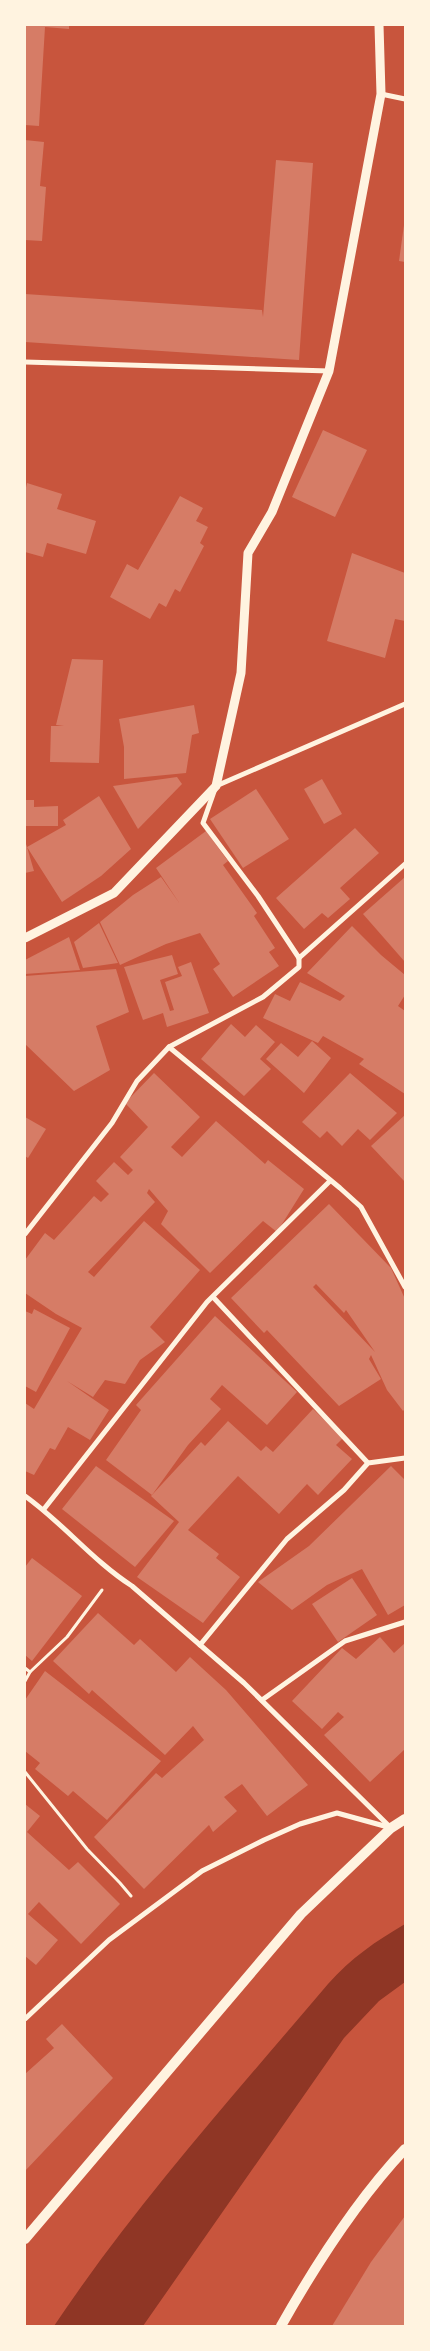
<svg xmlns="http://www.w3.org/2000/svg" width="430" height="2351" font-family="Rubik,sans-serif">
  <rect width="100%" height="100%" fill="#c8553d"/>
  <path fill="#8f3625" d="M 405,1924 L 405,1982 L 379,2001 L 344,2038 L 143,2326 L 54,2326 C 135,2205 234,2095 328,1984 C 351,1958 376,1941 405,1924 Z"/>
  <g fill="#d67c66" fill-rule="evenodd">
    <polygon points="25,25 69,25 69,29 45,27 39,126 25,125"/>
    <polygon points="25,140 44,142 40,186 46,187 42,241 25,240"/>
    <polygon points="276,160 313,163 299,360 25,342 25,294 262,310 263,317"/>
    <polygon points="404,225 405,226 405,262 399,261"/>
    <polygon points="323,430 367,450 335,517 292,497"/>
    <polygon points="27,483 62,494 57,509 96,521 86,554 47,543 43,557 25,552 25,492"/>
    <polygon points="180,496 203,508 196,521 208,527 200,543 204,546 180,592 175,589 166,607 159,603 150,619 110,597 127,564 138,570"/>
    <polygon points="352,553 405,573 405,621 395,619 385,658 327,641"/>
    <polygon points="72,659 103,660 99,763 50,762 51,726 64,726 56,725"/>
    <polygon points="194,705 199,733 192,735 186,773 124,779 124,747 119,719"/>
    <polygon points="177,777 182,784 138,829 113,786"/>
    <polygon points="322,779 342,814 324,824 304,789"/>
    <polygon points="256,789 289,839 243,868 210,819"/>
    <polygon points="99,796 131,849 101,876 62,902 27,847 34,871 25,873 25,841 27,847 66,825 63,820"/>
    <polygon points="25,800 34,800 34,807 58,806 58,826 25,826"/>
    <polygon points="355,828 379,853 340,888 350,899 328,918 322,913 304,929 276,898"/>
    <polygon points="206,831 228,861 223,865 257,913 254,916 275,948 269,952 279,966 233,997 213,969 220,964 200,933 166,944 120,965 100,922 133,895 161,877 180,904 156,868"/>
    <polygon points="405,877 405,962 363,914"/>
    <polygon points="99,923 118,963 83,968 74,942"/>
    <polygon points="352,926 381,955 405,975 405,995 398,1006 405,1011 405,1094 359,1064 364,1059 323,1036 318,1043 263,1018 275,994 290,1001 300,982 340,1001 345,996 307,973"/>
    <polygon points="69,937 80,970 25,974 25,960"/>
    <polygon points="172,955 178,974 160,980 170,1011 174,1010 165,982 182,976 178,967 191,962 209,1013 167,1027 163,1013 143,1020 124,967"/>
    <polygon points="116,969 129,1012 96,1026 110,1070 74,1091 25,1044 25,976"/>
    <polygon points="231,1024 245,1037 256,1025 275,1042 260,1059 271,1069 244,1096 201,1059"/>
    <polygon points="312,1041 331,1058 304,1093 266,1059 281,1043 298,1057"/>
    <polygon points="154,1073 200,1117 171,1147 182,1157 216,1121 265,1164 268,1160 304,1189 277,1232 263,1221 210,1273 161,1224 168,1211 149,1189 147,1193 155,1202 88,1272 94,1277 144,1221 200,1270 150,1327 165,1342 140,1360 125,1384 105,1380 93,1397 67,1381 109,1410 90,1440 68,1427 55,1450 50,1448 34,1475 25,1471 25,1403 34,1409 82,1328 56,1314 25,1293 25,1260 45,1233 54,1240 94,1196 101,1202 109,1194 96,1181 114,1162 128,1175 133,1170 120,1157 148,1127 125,1103"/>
    <polygon points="350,1073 397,1113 370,1140 358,1129 342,1146 327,1131 320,1138 302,1122"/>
    <polygon points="405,1115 405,1182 371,1146"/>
    <polygon points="25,1117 46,1129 28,1158 25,1156"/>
    <path d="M 329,1204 L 391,1268 L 405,1299 L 405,1409 L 403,1411 L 387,1390 L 371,1355 L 369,1359 L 381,1379 L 339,1406 L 267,1330 L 264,1333 L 231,1298 ZM 316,1284 L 344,1313 L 346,1310 L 375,1352 L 313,1287 Z"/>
    <polygon points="34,1309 70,1328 36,1392 25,1386 25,1311 32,1314"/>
    <polygon points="215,1316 297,1392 267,1425 222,1385 210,1399 221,1409 188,1445 152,1495 106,1460 141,1410 136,1405"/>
    <polygon points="313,1409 343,1438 336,1445 352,1459 318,1495 307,1484 279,1514 238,1476 188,1530 219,1554 216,1558 240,1577 203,1623 137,1577 179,1522 151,1496 201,1442 205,1446 228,1421 261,1451 266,1446 273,1452"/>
    <polygon points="96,1466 174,1521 135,1567 62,1509"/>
    <polygon points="391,1466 405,1480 405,1605 388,1615 362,1569 327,1585 292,1610 258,1582 309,1546"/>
    <polygon points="32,1558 82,1596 32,1661 25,1655 25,1567"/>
    <polygon points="352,1578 377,1615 338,1642 312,1604"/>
    <polygon points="98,1613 134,1645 140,1639 176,1672 190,1657 226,1690 308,1785 267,1816 242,1784 224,1797 237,1811 213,1832 209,1825 144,1889 94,1837 156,1773 162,1778 204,1740 193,1726 165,1755 92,1690 89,1694 53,1661"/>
    <polygon points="380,1637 394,1653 405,1643 405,1749 370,1782 324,1735 344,1717 338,1712 322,1729 292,1701 342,1648 356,1659"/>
    <polygon points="45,1671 161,1761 107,1820 73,1791 68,1796 35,1769 40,1763 25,1751 25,1700"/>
    <polygon points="25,1804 40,1816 27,1832 69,1870 78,1862 120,1904 81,1944 39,1902 28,1914 58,1940 36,1965 25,1956"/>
    <polygon points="62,2024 113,2078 25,2171 25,2074 54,2048 46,2039"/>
    <polygon points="405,2216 405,2326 332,2326 371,2262"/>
  </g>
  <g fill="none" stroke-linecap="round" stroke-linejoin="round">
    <g stroke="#fff3e0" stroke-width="3">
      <polyline points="25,1668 30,1672 67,1637 102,1590"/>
      <polyline points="25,1681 30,1672"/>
      <polyline points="25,1772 87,1849 120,1883 131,1896"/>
    </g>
    <g stroke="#fff3e0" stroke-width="5">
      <polyline points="381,94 405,99"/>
      <polyline points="25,362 329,371"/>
      <polyline points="405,704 216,786 203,823 258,896 299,958 405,864"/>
      <polyline points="169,1047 340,1188 361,1207 405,1287"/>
      <polyline points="25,1234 112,1123 137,1081 169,1047 263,997 299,967 299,958"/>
      <polyline points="213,1297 368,1463"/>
      <path d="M 25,1496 C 63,1523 93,1561 132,1586 L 244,1683 L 391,1828"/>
      <polyline points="44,1509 207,1302 330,1181"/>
      <polyline points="200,1645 287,1539 344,1490 368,1463 405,1458"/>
      <polyline points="262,1700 345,1641 405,1622"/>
      <polyline points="25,2019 109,1940 202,1871 264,1840 300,1824 337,1813 388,1827"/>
    </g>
    <polyline stroke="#fff3e0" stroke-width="9" points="25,938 114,893 216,786 241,673 248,553 272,512 329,371 381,94 379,25"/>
    <g stroke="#fff3e0" stroke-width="10">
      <polyline points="25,2239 301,1914 391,1828 405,1819"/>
      <path d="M 281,2326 C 316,2264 356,2201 405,2149"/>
    </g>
  </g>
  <rect width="430" height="2351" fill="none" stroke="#fff3e0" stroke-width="52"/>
</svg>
